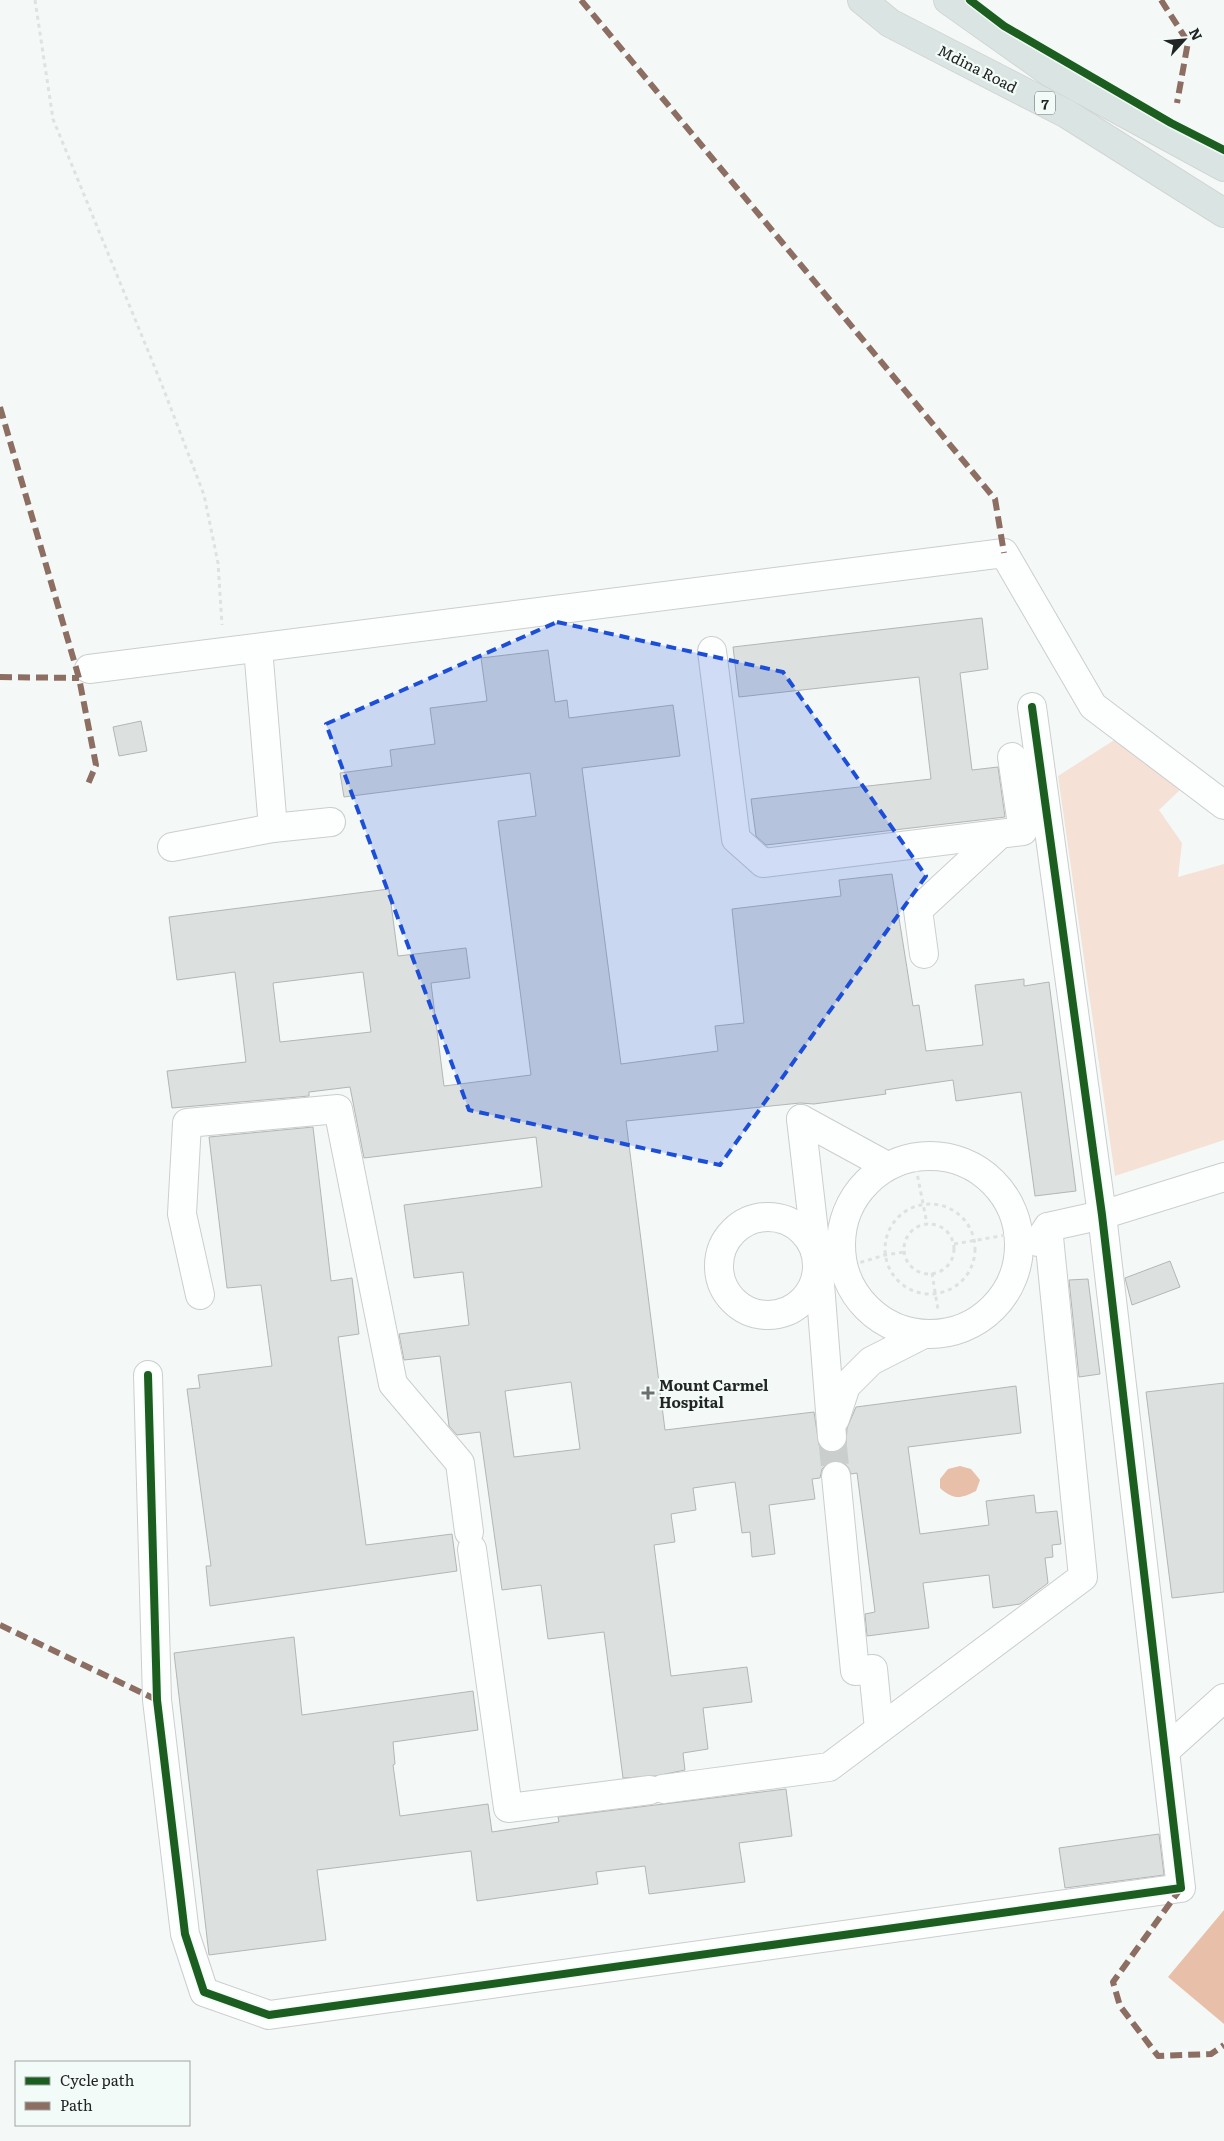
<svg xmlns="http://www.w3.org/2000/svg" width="1224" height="2141" font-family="Literata,serif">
  <rect width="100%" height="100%" fill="#f4f9f7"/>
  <polygon fill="#f5e1d6" points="1119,737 1184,786 1159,810 1182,843 1178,877 1224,864 1224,1140 1115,1176 1058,776"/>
  <g fill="#e8c0a9">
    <path d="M 960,1466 L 971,1469 L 980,1480 L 976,1491 C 961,1499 953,1500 940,1488 L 940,1479 L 948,1469 Z"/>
    <polygon points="1224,1910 1224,2024 1168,1977"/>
  </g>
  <g fill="#dce0df" stroke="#b3b6b4" fill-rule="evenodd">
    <polygon points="982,618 988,669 960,673 972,770 998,767 1005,817 766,845 756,836 751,799 931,779 919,677 739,697 733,647"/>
    <path d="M 548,650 L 555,702 L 567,700 L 569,718 L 673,705 L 680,756 L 582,768 L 621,1064 L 718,1051 L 715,1026 L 744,1023 L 732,909 L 841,896 L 839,880 L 892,874 L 913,1006 L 919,1005 L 926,1051 L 983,1045 L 975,985 L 1024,979 L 1024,986 L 1049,982 L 1076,1191 L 1035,1196 L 1021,1092 L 956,1101 L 953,1080 L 885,1090 L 886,1094 L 814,1104 L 800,1103 L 626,1121 L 665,1430 L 814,1412 L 819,1445 L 825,1451 L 834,1452 L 840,1450 L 846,1444 L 847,1428 L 856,1407 L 1016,1386 L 1021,1433 L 908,1447 L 920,1534 L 989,1525 L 986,1501 L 1034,1495 L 1036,1513 L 1057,1511 L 1061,1544 L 1052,1545 L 1053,1557 L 1045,1558 L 1048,1583 L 1020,1604 L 993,1608 L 989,1575 L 923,1583 L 929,1628 L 867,1636 L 865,1614 L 875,1612 L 857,1473 L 851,1474 L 848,1467 L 843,1462 L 834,1461 L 827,1464 L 822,1469 L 820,1478 L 812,1479 L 815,1499 L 769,1505 L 775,1554 L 752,1557 L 750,1532 L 742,1533 L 735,1482 L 693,1488 L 696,1510 L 671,1514 L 675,1542 L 654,1545 L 671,1676 L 747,1667 L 752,1702 L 703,1708 L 708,1749 L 683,1753 L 685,1770 L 656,1776 L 623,1778 L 604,1632 L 548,1639 L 541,1585 L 502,1590 L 480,1432 L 457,1435 L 449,1426 L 440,1356 L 404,1360 L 399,1334 L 469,1325 L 463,1272 L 414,1278 L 404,1205 L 542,1187 L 536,1137 L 364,1158 L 350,1087 L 309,1092 L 309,1096 L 172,1108 L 167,1071 L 246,1062 L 235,972 L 177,980 L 169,917 L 389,889 L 398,956 L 466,948 L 470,978 L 431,983 L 444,1086 L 531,1075 L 498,821 L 536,816 L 530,773 L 344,797 L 340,773 L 392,766 L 390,750 L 435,744 L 430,708 L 487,701 L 481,658 ZM 363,972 L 371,1032 L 280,1042 L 273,983 ZM 571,1382 L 580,1449 L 514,1457 L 505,1391 Z"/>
    <polygon points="141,721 147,751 119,756 113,727"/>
    <polygon points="313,1127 331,1281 352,1278 359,1334 338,1337 366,1545 452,1534 457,1571 210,1606 206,1566 211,1566 187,1389 200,1388 198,1375 272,1366 261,1285 227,1288 209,1137"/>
    <polygon points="1170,1261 1180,1287 1132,1305 1125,1278"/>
    <polygon points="1088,1279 1100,1374 1079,1377 1069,1280"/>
    <polygon points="1224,1383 1224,1592 1172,1598 1146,1392"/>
    <polygon points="294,1637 302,1715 473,1691 478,1730 393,1742 395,1764 393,1765 400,1816 488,1804 492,1832 559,1822 558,1817 786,1789 792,1836 739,1843 745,1882 649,1894 645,1866 596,1872 598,1884 477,1901 471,1851 317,1870 326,1940 209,1955 174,1653"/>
    <polygon points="1159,1834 1164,1875 1065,1888 1059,1848"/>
  </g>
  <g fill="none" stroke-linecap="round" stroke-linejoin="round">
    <polyline stroke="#cacfcd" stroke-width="28" stroke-dasharray="28 14" stroke-linecap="butt" points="832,1437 836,1476"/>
    <g stroke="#cbcecd" stroke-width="30">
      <g id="minor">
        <polyline points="258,648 273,828"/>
        <polyline points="712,651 736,839 763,863 1023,831 1012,757"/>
        <polyline points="89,669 1004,553 1093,706 1224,805"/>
        <polyline points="172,847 273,828 331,822"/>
        <polyline points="924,954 918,910 1000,834"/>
        <polyline points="801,1119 820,1284 832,1437"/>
        <polyline points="801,1119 887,1166"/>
        <circle cx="930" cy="1245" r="89"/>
        <circle cx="768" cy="1266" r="49"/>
        <polyline points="1038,1242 1048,1227 1102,1215 1224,1177"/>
        <polyline points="200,1295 182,1214 187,1123 338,1109 393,1384 460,1463 469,1532"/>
        <polyline points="148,1375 157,1700 185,1934 204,1992 269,2015 1181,1888 1102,1215 1032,707"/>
        <polyline points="835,1419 846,1386 871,1361 924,1334"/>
        <polyline points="836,1476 855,1671 873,1669 879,1729"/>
        <polyline points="472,1549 508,1808 650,1790"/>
        <polyline points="1166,1750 1224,1698"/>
        <polyline points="663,1789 829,1767 1083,1577 1048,1227"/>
      </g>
    </g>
    <g stroke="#d3d5d4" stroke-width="30">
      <g id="highway">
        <polyline points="862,0 890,23 1067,114 1224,213"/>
        <polyline points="948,0 1051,73 1224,167"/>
      </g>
    </g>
    <g stroke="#e0e1e1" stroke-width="3" stroke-dasharray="4 4" stroke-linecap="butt">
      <polyline points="35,0 53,119 162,385 204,495 218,563 222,625"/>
      <polyline points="916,1168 927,1224"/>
      <circle cx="930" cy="1249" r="45"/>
      <circle cx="929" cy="1249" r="25"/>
      <polyline points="954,1244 1012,1234"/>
      <polyline points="845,1267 885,1255 905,1252"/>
      <polyline points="932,1273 938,1310"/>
    </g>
    <use href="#minor" stroke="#fdfefe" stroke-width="28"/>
    <use href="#highway" stroke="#dae5e3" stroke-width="28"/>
    <g stroke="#8d6e63" stroke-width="6" stroke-dasharray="12 6" stroke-linecap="butt">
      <polyline points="581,0 995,499 1004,553"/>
      <polyline points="1161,0 1188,42 1177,103"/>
      <polyline points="0,407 79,678 96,765 88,784"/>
      <polyline points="0,677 79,678"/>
      <polyline points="0,1625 157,1700"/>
      <polyline points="1181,1888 1113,1982 1120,2006 1158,2056 1211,2054 1224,2045"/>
    </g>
    <g stroke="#f2fbf8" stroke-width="11">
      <g id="cycleway">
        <polyline points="970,0 1004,26 1171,123 1224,150"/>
        <polyline points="148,1375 157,1700 185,1934 204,1992 269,2015 1181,1888 1102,1215 1032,707"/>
      </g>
    </g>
    <use href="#cycleway" stroke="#1b5e20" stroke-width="8"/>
  </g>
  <path fill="#1d4ed8" fill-opacity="0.2" stroke="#1d4ed8" stroke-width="4" stroke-dasharray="10 6" stroke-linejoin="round" d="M 557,622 L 783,672 L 926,876 L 720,1165 L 469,1110 L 326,724 Z"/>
  <path fill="#6c6f6e" stroke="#f2fbf8" stroke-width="2" d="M645.5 1385.5h5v5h5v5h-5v5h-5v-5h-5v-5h5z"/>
  <g text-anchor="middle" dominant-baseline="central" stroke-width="4.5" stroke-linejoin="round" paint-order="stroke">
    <rect fill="#f2fbf8" stroke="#606564" stroke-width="1" x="1035" y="91.5" width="20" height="23" rx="4"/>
    <g font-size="14" font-weight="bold" fill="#222524">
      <text x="1045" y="103">7</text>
    </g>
    <g font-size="15" fill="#222524" stroke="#f2fbf8">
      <text transform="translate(978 68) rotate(27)">Mdina Road</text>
    </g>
    <g font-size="15" font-weight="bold" fill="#222524" stroke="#f2fbf8" text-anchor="start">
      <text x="659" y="1384">Mount Carmel<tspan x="659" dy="17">Hospital</tspan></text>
    </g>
  </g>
  <rect x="15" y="2061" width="175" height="65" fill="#f2fbf8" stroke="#9fa5a3"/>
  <rect x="25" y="2077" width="25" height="8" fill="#1b5e20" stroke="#9fa5a3"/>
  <text x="60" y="2086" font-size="15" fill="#222524">Cycle path</text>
  <rect x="25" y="2102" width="25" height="8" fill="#8d6e63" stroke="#9fa5a3"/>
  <text x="60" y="2111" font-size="15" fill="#222524">Path</text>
  <g transform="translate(1184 40) rotate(64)" stroke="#f2fbf8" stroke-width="4" paint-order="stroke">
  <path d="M0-4L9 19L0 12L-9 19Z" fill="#222524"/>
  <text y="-8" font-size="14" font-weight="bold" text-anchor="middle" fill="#222524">N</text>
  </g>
</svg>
